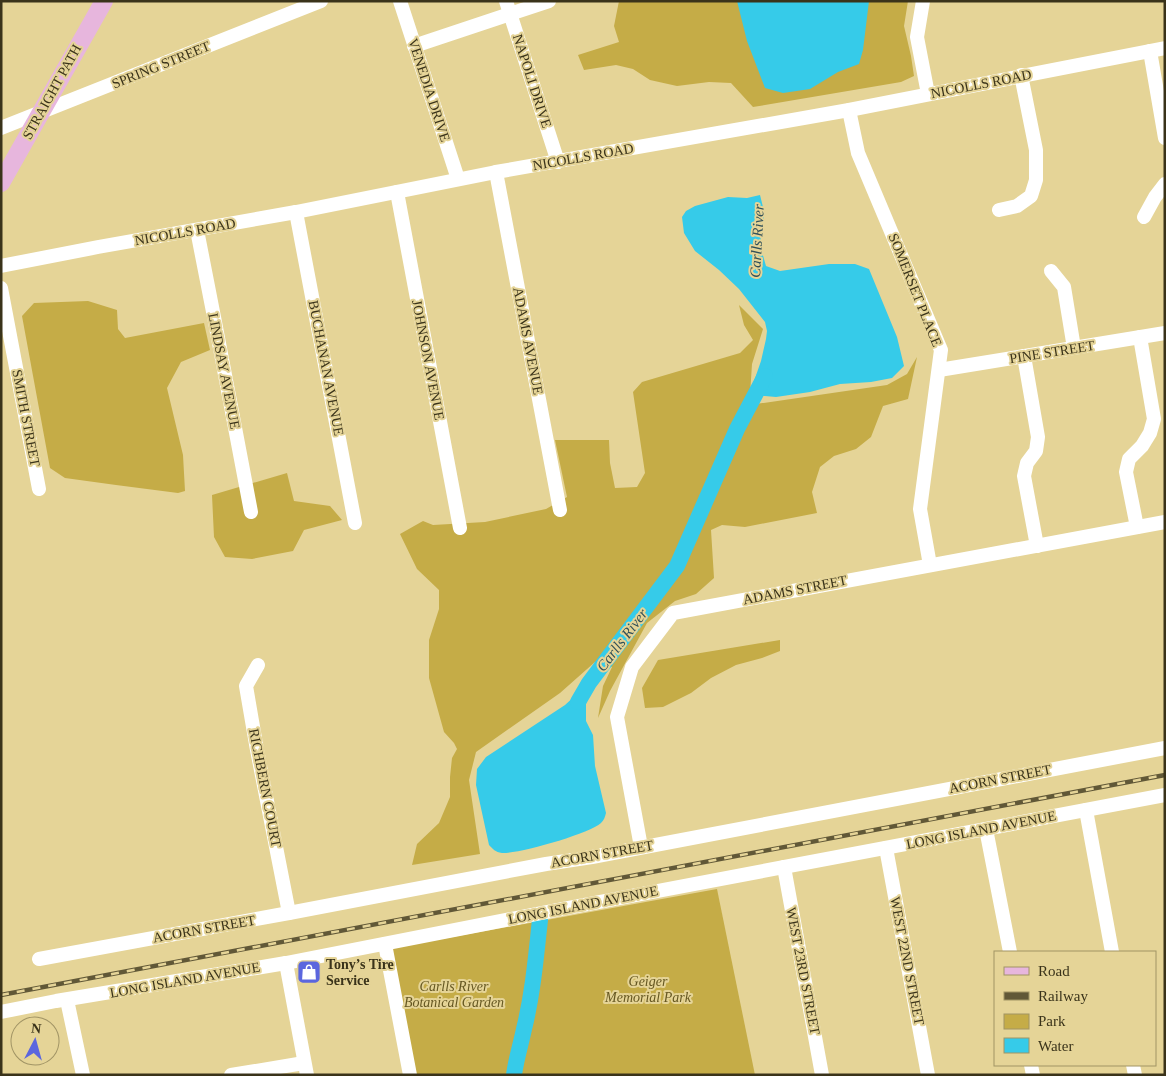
<svg xmlns="http://www.w3.org/2000/svg" width="1166" height="1076" font-family="Georgia,serif">
  <rect width="100%" height="100%" fill="#e5d497"/>
  <g fill="#c5ac47">
    <polygon points="619,1 908,1 904,26 911,56 914,76 901,82 753,107 731,83 709,82 677,86 650,80 633,69 616,65 584,70 578,55 619,42 614,26"/>
    <polygon points="88,301 117,310 118,329 125,338 204,323 210,350 181,362 167,388 183,455 185,491 178,493 116,485 65,478 50,468 22,316 34,303"/>
    <polygon points="739,305 763,329 752,364 750,395 746,403 756,404 887,385 907,374 917,357 908,399 883,406 871,437 856,449 834,456 820,467 812,492 817,513 745,527 722,525 711,530 714,578 696,594 675,601 647,623 610,691 598,718 603,686 612,667 595,662 560,693 476,752 469,780 480,854 412,865 417,844 439,823 450,797 450,777 452,758 457,749 454,743 444,732 429,678 429,640 439,609 439,590 417,569 400,534 423,521 433,525 485,522 546,509 567,497 555,440 609,440 610,463 615,488 637,487 645,473 633,392 642,382 740,353 753,340 744,325"/>
    <polygon points="287,473 294,501 330,506 342,520 304,530 293,551 252,559 225,557 214,537 212,495"/>
    <polygon points="780,640 780,651 762,658 736,665 711,678 691,693 663,707 645,708 642,688 658,660"/>
    <polygon points="717,889 755,1075 416,1075 392,948"/>
  </g>
  <g fill="#36cbe9">
    <polygon points="737,1 869,1 863,50 859,64 838,72 810,89 783,93 765,88 747,41"/>
    <polygon points="760,195 763,207 764,219 760,245 766,266 780,271 829,264 855,264 869,269 897,337 904,366 892,378 871,382 840,384 810,392 776,397 755,395 753,384 761,361 766,339 767,331 765,322 739,289 719,270 695,251 684,233 682,217 686,211 695,206 728,197 747,198"/>
    <path d="M 589,683 L 586,704 L 586,721 L 593,735 L 595,766 L 606,813 C 605,817 604,820 601,823 C 589,834 518,854 502,853 C 495,852 493,849 489,845 L 476,785 L 477,769 L 486,757 L 565,705 Z"/>
  </g>
  <g fill="none" stroke-linecap="round" stroke-linejoin="round">
    <g stroke="#36cbe9" stroke-width="16">
      <polyline points="578,702 589,683 677,566 737,429 765,376"/>
      <path d="M 514,1075 C 516,1059 521,1044 524,1029 C 533,993 536,956 540,920"/>
    </g>
    <g stroke="#fff" stroke-width="14">
      <polyline points="400,1 458,179"/>
      <polyline points="506,1 558,162"/>
      <polyline points="923,1 917,37 928,94"/>
      <polyline points="414,46 549,1"/>
      <polyline points="1150,51 1165,138"/>
      <polyline points="849,110 858,153 941,350 920,509 930,565"/>
      <polyline points="1,128 321,1"/>
      <polyline points="496,172 560,510"/>
      <polyline points="397,192 460,528"/>
      <polyline points="999,210 1017,206 1031,196 1036,180 1036,150 1021,75"/>
      <polyline points="296,212 355,523"/>
      <polyline points="1144,217 1155,197 1165,184"/>
      <polyline points="197,230 215,322 251,512"/>
      <polyline points="1,266 98,247 296,212 496,172 849,110 1165,48"/>
      <polyline points="1051,271 1064,287 1074,348"/>
      <polyline points="1,288 39,489"/>
      <polyline points="1024,356 1038,437 1036,451 1027,463 1024,476 1037,546"/>
      <polyline points="939,370 1165,333"/>
      <polyline points="1137,527 1126,472 1129,459 1142,446 1150,433 1154,419 1140,337"/>
      <polyline points="258,665 246,686 257,750 289,913"/>
      <polyline points="1086,810 1112,952"/>
      <polyline points="986,829 1010,952"/>
      <polyline points="641,847 617,717 632,667 673,613 1165,522"/>
      <polyline points="886,848 928,1075"/>
      <polyline points="784,867 822,1075"/>
      <polyline points="385,944 410,1075"/>
      <polyline points="39,959 289,913 546,864 592,857 1165,748"/>
      <polyline points="286,963 307,1075"/>
      <polyline points="67,1000 83,1075"/>
      <polyline points="1,1012 56,1001 286,963 557,910 1165,795"/>
      <polyline points="1031,1065 1033,1075"/>
      <polyline points="1133,1065 1135,1075"/>
      <polyline points="231,1075 304,1063"/>
    </g>
    <polyline stroke="#e7b6dd" stroke-width="18" points="1,183 104,1"/>
    <g stroke="#615837" stroke-width="4.5">
      <polyline id="rail" points="1,995 1165,775"/>
    </g>
    <use href="#rail" stroke="#e5d497" stroke-width="2.5" stroke-dasharray="8" stroke-linecap="butt"/>
  </g>
  <defs>
    <g id="shop-square" transform="scale(1.25)"><rect x="-9" y="-9" width="18" height="18" rx="4" fill="#5b66de" stroke="#e5d497"/><path d="M-5-2.5h2.3a2.7 3.5 0 0 1 5.4 0H5L5.5 6h-11ZM-1.5-2.5h3a1.5 2.3 0 0 0-3 0Z" fill="#fff"/></g>
  </defs>
  <g fill-rule="evenodd">
    <use href="#shop-square" x="309" y="972"/>
  </g>
  <g text-anchor="middle" dominant-baseline="central" stroke-width="4" stroke-linejoin="round" paint-order="stroke">
    <g font-size="14" fill="#3a331a" stroke="#e5d497">
      <text transform="translate(161 65) rotate(-22)">SPRING STREET</text>
      <text transform="translate(532 81) rotate(72)">NAPOLI DRIVE</text>
      <text transform="translate(981 84) rotate(-11)">NICOLLS ROAD</text>
      <text transform="translate(429 90) rotate(72)">VENEDIA DRIVE</text>
      <text transform="translate(52 92) rotate(-61)">STRAIGHT PATH</text>
      <text transform="translate(583 157) rotate(-10)">NICOLLS ROAD</text>
      <text transform="translate(185 232) rotate(-10)">NICOLLS ROAD</text>
      <text transform="translate(915 290) rotate(68)">SOMERSET PLACE</text>
      <text transform="translate(528 341) rotate(79)">ADAMS AVENUE</text>
      <text transform="translate(1052 352) rotate(-9)">PINE STREET</text>
      <text transform="translate(428 360) rotate(79)">JOHNSON AVENUE</text>
      <text transform="translate(326 368) rotate(79)">BUCHANAN AVENUE</text>
      <text transform="translate(224 371) rotate(79)">LINDSAY AVENUE</text>
      <text transform="translate(26 418) rotate(79)">SMITH STREET</text>
      <text transform="translate(795 590) rotate(-11)">ADAMS STREET</text>
      <text transform="translate(1000 779) rotate(-11)">ACORN STREET</text>
      <text transform="translate(265 788) rotate(79)">RICHBERN COURT</text>
      <text transform="translate(981 830) rotate(-11)">LONG ISLAND AVENUE</text>
      <text transform="translate(602 854) rotate(-10)">ACORN STREET</text>
      <text transform="translate(583 905) rotate(-11)">LONG ISLAND AVENUE</text>
      <text transform="translate(204 929) rotate(-10)">ACORN STREET</text>
      <text transform="translate(907 961) rotate(79)">WEST 22ND STREET</text>
      <text transform="translate(803 971) rotate(79)">WEST 23RD STREET</text>
      <text transform="translate(185 980) rotate(-10)">LONG ISLAND AVENUE</text>
    </g>
    <g font-size="14" font-weight="bold" fill="#3a331a" stroke="#e5d497" text-anchor="start">
      <text x="326" y="964">Tony’s Tire<tspan x="326" dy="16">Service</tspan></text>
    </g>
    <g font-size="14" font-style="italic" fill="#655721" stroke="#e5d497">
      <text x="648" y="981">Geiger<tspan x="648" dy="16">Memorial Park</tspan></text>
      <text x="454" y="986">Carlls River<tspan x="454" dy="16">Botanical Garden</tspan></text>
    </g>
    <g font-size="15" font-style="italic" fill="#325058" stroke="#e5d497">
      <text transform="translate(757 241) rotate(-87)">Carlls River</text>
      <text transform="translate(622 640) rotate(-53)">Carlls River</text>
    </g>
  </g>
  <rect width="1166" height="1076" fill="none" stroke="#3a331a" stroke-width="5"/>
  <rect x="994" y="951" width="162" height="115" fill="#e5d497" stroke="#a19465"/>
  <rect x="1004" y="967" width="25" height="8" fill="#e7b6dd" stroke="#a19465"/>
  <text x="1038" y="976" font-size="15" fill="#3a331a">Road</text>
  <rect x="1004" y="992" width="25" height="8" fill="#615837" stroke="#a19465"/>
  <text x="1038" y="1001" font-size="15" fill="#3a331a">Railway</text>
  <rect x="1004" y="1014" width="25" height="15" fill="#c5ac47" stroke="#a19465"/>
  <text x="1038" y="1026" font-size="15" fill="#3a331a">Park</text>
  <rect x="1004" y="1038" width="25" height="15" fill="#36cbe9" stroke="#a19465"/>
  <text x="1038" y="1051" font-size="15" fill="#3a331a">Water</text>
  <g transform="translate(35 1041) rotate(6)"><circle r="24" fill="#e5d497" stroke="#a19465"/>
  <path d="M0-4L9 19L0 12L-9 19Z" fill="#5b66de"/>
  <text y="-8" font-size="14" font-weight="bold" text-anchor="middle" fill="#3a331a">N</text>
  </g>
</svg>
